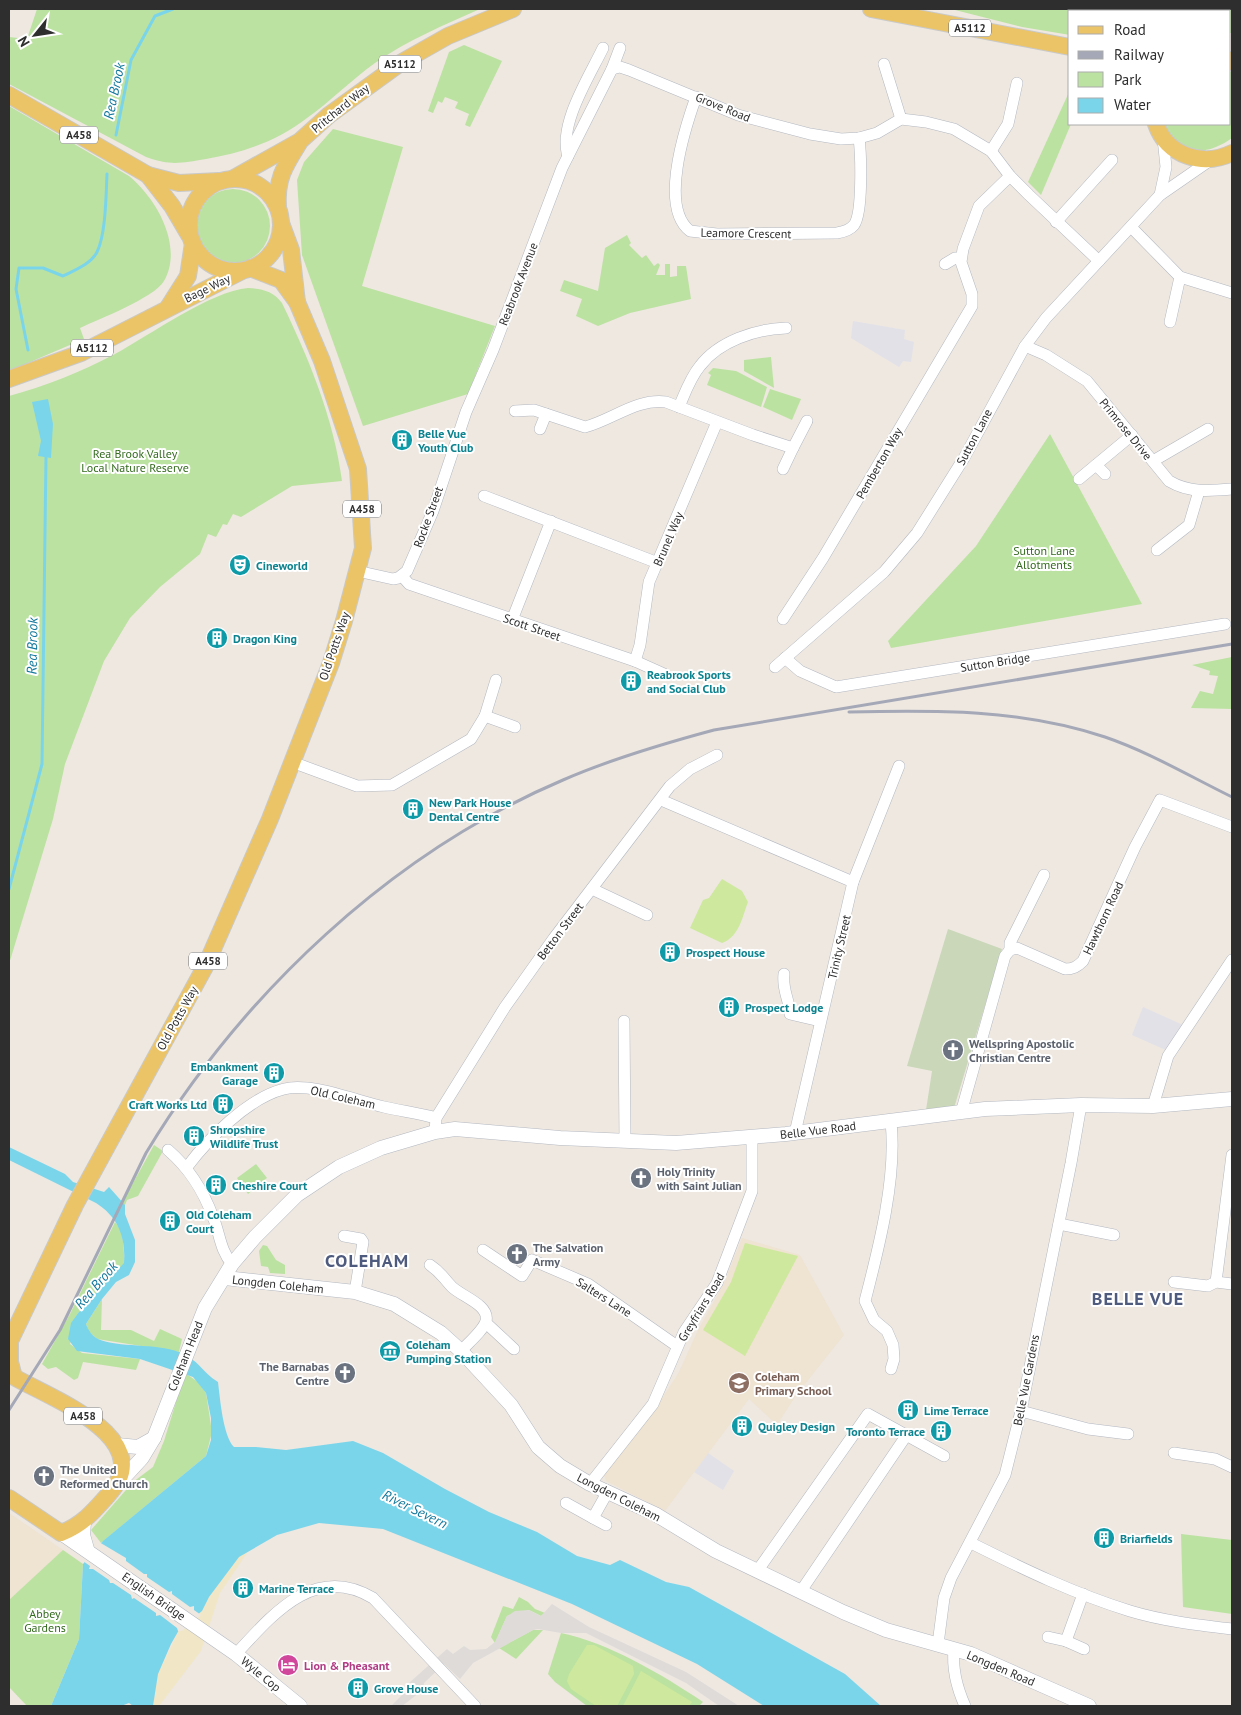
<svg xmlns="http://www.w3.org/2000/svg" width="1241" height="1715" font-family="'PT Sans',sans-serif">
  <rect width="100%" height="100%" fill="#eee8e1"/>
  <g fill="#e3e1e8">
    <polygon points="853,321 905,330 904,339 914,342 911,362 903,361 899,367 851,338"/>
    <polygon points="1143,1007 1183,1025 1168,1051 1132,1035"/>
    <polygon points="708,1453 734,1471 723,1490 694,1472"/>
  </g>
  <g fill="#efe3d2">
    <polygon points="742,1238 800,1255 844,1335 797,1394 777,1425 749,1399 665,1511 606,1481 604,1475 663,1397 679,1372 697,1332 724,1283"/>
    <polygon points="9,1513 63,1550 9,1600"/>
  </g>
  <g fill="#bce2a1">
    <path d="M 37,9 L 480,9 C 444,25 408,40 375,63 C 351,80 331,101 307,118 C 278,141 242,153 206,159 C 181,163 171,166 146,157 L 9,84 L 9,37 L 27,39 Z"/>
    <polygon points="951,9 1232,9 1232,33 1230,33 1230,11 1070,11 1070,35 1022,27"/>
    <polygon points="464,45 502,61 470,127 465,125 469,114 455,108 458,102 445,97 442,103 438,101 433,113 428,111 449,52"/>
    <path d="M 1230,71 L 1232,73 L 1232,138 C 1217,149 1193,158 1176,143 C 1171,138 1166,130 1161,124 L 1230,124 Z"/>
    <polygon points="1070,90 1071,124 1041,195 1028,182"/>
    <path d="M 9,106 L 129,176 C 156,198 184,246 164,281 C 154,298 99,319 80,328 L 84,339 L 9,371 Z"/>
    <polygon points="333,129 403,147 362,286 495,326 468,394 363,426 302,255 297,180 304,162"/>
    <circle cx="233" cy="226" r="37"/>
    <polygon points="627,235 631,243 629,245 642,258 646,255 654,266 658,263 660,265 656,275 665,275 665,264 670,264 670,277 677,276 677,266 686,266 691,299 630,313 598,326 576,316 582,299 560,291 564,280 598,291 605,248"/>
    <path d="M 248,288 C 262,289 273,291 282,303 C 309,359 334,419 342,481 L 292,486 L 241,517 L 233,514 L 227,525 L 223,524 L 216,537 L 208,534 L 200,554 L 160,587 L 130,618 L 104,661 L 65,764 L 53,819 L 9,964 L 9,396 C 46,386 81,372 115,354 C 150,335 211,291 248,288 Z"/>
    <polygon points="771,357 774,388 744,371 744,360"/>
    <polygon points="713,368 736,371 767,387 761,407 707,385 711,375 708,373"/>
    <polygon points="770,389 801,399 792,420 763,407"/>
    <polygon points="1050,434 1142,604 891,648 888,641 976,546"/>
    <polygon points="1232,657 1232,709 1191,708 1200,691 1213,694 1218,676 1209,675 1210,671 1192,665"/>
    <polygon points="154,1145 163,1151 138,1196 127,1200 125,1205 122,1203"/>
    <polygon points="256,1164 267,1178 264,1180 270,1186 265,1189 261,1183 248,1194 237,1178"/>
    <polygon points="115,1222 122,1231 125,1263 79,1312 70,1344 82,1353 140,1359 136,1370 83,1362 78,1378 74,1380 56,1367 48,1369 42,1364 70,1314"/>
    <polygon points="263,1245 267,1246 276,1260 285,1265 285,1274 270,1273 268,1267 261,1266 259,1251"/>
    <polygon points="102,1299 101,1330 131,1330 154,1341 160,1329 182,1339 179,1352 97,1339 88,1331 86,1324"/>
    <polygon points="185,1373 198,1382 206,1393 212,1432 206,1456 101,1543 91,1530 133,1482 153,1467 164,1441"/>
    <polygon points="1181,1534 1232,1540 1232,1614 1183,1607"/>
    <polygon points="63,1550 83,1564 79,1639 51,1706 27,1706 9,1687 9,1600"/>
    <polygon points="519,1597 528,1602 535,1609 545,1613 541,1616 529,1610 507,1616 495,1643 491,1637 503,1606 513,1609"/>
    <polygon points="533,1630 543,1630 516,1659 499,1648"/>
    <path d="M 561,1633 C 607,1642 663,1675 703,1702 L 699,1706 L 587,1706 L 555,1682 L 548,1674 Z"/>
  </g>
  <polygon fill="#f1e7c7" points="249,1550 220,1593 201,1651 159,1706 153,1706 158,1674 179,1630 202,1611 209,1597 239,1556"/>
  <polygon fill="#cad8b9" points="948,929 1002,949 954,1108 926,1110 932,1071 907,1066"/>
  <g fill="#cee99d">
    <path d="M 722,879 L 742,891 L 748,902 C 742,918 739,937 722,943 L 690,928 L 703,900 L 709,898 Z"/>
    <polygon points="745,1243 798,1256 745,1356 703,1330 731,1282"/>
    <polygon points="587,1645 594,1645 633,1666 634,1674 617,1706 596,1706 571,1689 567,1681 569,1674"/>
    <polygon points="641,1671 692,1702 689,1706 623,1706"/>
  </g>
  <polygon fill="#dfdbd8" points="552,1604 589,1627 686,1672 739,1706 719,1706 686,1683 586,1633 561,1633 538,1629 533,1630 473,1663 460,1679 444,1664 424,1683 423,1690 402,1706 391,1706 408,1689 409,1683 447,1649 453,1654 464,1646 470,1650 486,1649 495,1642 507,1616 515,1611 529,1610 541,1616"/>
  <g fill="#7ad5eb">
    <polygon points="48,399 53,424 51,458 38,456 41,441 32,402"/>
    <path d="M 9,1147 L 65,1174 L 73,1182 L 104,1192 L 109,1187 L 125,1205 L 125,1214 L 135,1240 L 135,1262 L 129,1275 L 116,1282 L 102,1299 L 86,1324 C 88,1330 92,1336 98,1339 C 118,1348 156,1343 179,1352 C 199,1360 202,1372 218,1382 C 220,1398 223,1436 234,1447 L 256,1447 L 286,1450 L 353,1441 L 383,1453 L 445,1489 L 489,1512 L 537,1532 L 577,1556 L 610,1565 L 620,1560 L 666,1582 L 689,1587 L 845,1674 L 881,1706 L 764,1706 L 697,1664 L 572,1604 L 383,1529 L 319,1523 L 277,1535 L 239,1557 L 209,1597 L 202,1611 L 179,1630 L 171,1644 L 158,1674 L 153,1706 L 133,1706 L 129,1703 L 121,1706 L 51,1706 L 79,1639 L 83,1564 L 103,1541 L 206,1456 L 211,1440 L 211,1418 L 206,1393 L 193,1377 L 140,1359 L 77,1351 L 68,1339 L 71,1323 L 79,1312 L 124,1263 C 126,1237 118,1217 96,1203 L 9,1160 Z"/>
  </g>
  <polygon fill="#eee8e1" points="99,1542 126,1558 126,1561 144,1574 147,1574 147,1577 169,1592 172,1591 172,1594 190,1607 194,1606 194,1610 201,1615 182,1631 178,1631 177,1628 160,1615 156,1616 156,1613 134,1598 132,1599 131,1595 113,1583 110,1583 109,1580 93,1569 89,1569 90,1566 83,1561"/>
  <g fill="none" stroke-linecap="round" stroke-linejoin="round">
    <g stroke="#7ad5eb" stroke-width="3">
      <polyline points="116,135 131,60 155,16 173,9"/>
      <path d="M 28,350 L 16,289 L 19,268 L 43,268 L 63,276 C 75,270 91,264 97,252 C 106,234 106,194 107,174"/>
      <polyline points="9,889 42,764 46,455"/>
    </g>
    <g stroke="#b4b8c0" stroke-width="12">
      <g id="minor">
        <polyline points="884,64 901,119"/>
        <polyline points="612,69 620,67 629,70 738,115 810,134 841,139 859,138 877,133 901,119 926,122 954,129 991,151 1010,176 1029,195 1099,261"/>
        <path d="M 696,97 C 685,128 659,207 690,231 L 717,234 L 837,233 C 843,232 850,230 854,225 C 863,213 861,154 859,138"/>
        <polyline points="991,151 1008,124 1017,83"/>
        <path d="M 568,156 C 558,125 589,77 603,48"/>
        <polyline points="1160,195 1166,167 1163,138"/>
        <polyline points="1056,222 1112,160"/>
        <polyline points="1131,227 1180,277 1232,293"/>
        <polyline points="945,264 955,258 961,258"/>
        <polyline points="1170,322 1180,277"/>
        <path d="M 1025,346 L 1046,355 L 1087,381 L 1169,481 C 1189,493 1210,491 1232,489"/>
        <path d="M 679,407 C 685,393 690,378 700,366 C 719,341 756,329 786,328"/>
        <path d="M 515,411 L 534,410 L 585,427 C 612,420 637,398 666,402 L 753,435 L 793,448 L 783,469"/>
        <polyline points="540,429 546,414"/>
        <polyline points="793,448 807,421"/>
        <polyline points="1153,461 1208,429"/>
        <polyline points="1096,465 1105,474"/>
        <polyline points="1079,479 1132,435"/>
        <polyline points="484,496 658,563"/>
        <polyline points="1157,550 1189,525 1199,491"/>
        <polyline points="357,571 393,579 398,578 407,571 433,511 466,412 493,350 562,168 612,69 620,48"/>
        <polyline points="402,576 409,584 635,661 664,674"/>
        <polyline points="783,619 823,558 972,306 972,294 961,262 963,249 979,206 1010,176"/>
        <polyline points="512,620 551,521"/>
        <polyline points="785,658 800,671 836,687 1225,624"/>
        <polyline points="635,661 640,645 649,582 717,422"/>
        <polyline points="775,667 884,572 917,533 964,458 1025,346 1046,318 1160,195 1212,159"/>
        <polyline points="485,716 515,727"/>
        <polyline points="292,762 357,786 392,785 471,739 485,716 496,680"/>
        <polyline points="661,800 853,882"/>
        <polyline points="592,889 647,915"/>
        <polyline points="1010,950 1010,943 1044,875"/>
        <path d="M 784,974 C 782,990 789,998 790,1014 L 820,1021"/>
        <polyline points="624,1021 625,1141"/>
        <polyline points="1153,1106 1168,1056 1232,960"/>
        <path d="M 961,1113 L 1005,956 L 1010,950 L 1017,948 L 1065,969 C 1073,969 1077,967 1083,961 L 1135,847 L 1160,800 L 1232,827"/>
        <path d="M 891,1122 C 897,1177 879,1247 865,1301 L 874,1320 L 887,1331 L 893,1345 L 894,1359 L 891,1369"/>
        <polyline points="435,1132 436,1118 505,1007 554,938 670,786 690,769 717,755"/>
        <polyline points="795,1133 853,882 899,766"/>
        <path d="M 168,1150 C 190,1169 203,1190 213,1217 C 220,1234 220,1250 232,1264"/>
        <path d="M 187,1167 C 208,1139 248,1098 284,1089 C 311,1082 356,1101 384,1107 C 401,1111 419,1113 436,1118"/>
        <polyline points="1059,1224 1114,1235"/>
        <polyline points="344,1236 361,1239 363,1242 355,1292"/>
        <polyline points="483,1250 522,1276 532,1260 588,1284 677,1346"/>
        <path d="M 430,1265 C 442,1273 443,1278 452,1287 C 461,1296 490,1305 486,1321 C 483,1331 468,1343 461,1351"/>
        <polyline points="1174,1282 1208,1286 1216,1282 1232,1284"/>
        <polyline points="1216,1282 1232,1155"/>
        <polyline points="486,1323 514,1349"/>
        <polyline points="1021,1411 1088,1429 1128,1434"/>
        <polyline points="1174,1453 1215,1459 1232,1467"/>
        <polyline points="590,1484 653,1404 684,1332 717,1283 752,1191 752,1138"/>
        <polyline points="566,1503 593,1518 607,1493"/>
        <polyline points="593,1518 606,1525"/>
        <path d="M 971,1543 C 1023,1569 1075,1594 1130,1611 C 1163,1621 1198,1625 1232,1629"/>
        <polyline points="758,1570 868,1414 944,1456"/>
        <polyline points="801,1591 906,1436"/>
        <polyline points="1048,1637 1066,1641 1083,1594"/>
        <polyline points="1066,1641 1084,1649"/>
        <polyline points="938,1644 944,1598 951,1578 1005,1475 1021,1411 1071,1163 1081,1105"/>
        <path d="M 954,1650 C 952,1670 957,1688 965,1706"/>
        <path d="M 236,1654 C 273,1614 315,1563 373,1598 L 475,1706"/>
      </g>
    </g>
    <g stroke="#b4b8c0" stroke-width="15">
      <g id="tertiary">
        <polyline points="225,1278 355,1292 394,1304 441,1333 461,1351 511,1405 538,1447 560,1466 590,1484 655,1514 716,1551 843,1612 886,1630 971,1654 1089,1706"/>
        <polyline points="117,1445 138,1447 154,1438"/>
        <polyline points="119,1483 142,1458 154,1438 205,1308 232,1264 255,1237 297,1195 339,1167 381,1148 435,1132 455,1129 560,1138 676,1143 786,1134 985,1109 1081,1105 1153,1106 1232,1099"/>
        <polyline points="84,1522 83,1535 87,1549"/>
        <polyline points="61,1533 236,1654 300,1706"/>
      </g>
    </g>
    <g stroke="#c9c9c9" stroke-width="18">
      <g id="primary">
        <polyline points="871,9 1070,47"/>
        <polyline points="1230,60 1232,62"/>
        <polyline points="9,95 148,175 179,183 219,181"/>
        <path d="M 1156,124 C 1167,156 1203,167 1232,153"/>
        <polyline points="148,175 172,206 189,235"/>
        <polyline points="232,179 300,141 329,115 402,62 448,36 513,9"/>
        <circle cx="235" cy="225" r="46"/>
        <path d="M 278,208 C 276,179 284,167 299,143"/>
        <polyline points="281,223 291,250 297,302"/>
        <polyline points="169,306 188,276 193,243"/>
        <polyline points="9,379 81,353 242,271"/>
        <polyline points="9,1343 75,1205 206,965 270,819 331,663 344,621 363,548 358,469 322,361 297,302 281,280 250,268"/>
        <path d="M 9,1498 L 61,1533 C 82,1525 93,1512 108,1495 C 160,1438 52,1399 14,1377 L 10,1362 L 10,1341"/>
      </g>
    </g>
    <use href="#minor" stroke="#fff" stroke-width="11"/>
    <use href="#tertiary" stroke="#fff" stroke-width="14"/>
    <use href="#primary" stroke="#ecc468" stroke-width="16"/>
    <g stroke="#a4a8b7" stroke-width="3">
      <path d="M 849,712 C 937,710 1020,709 1105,737 C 1149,752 1191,777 1232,797"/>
      <path d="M 9,1410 L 60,1330 L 146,1153 C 242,994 391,853 563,780 C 611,759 662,744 714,730 L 1232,644"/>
    </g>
  </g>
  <defs>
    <g id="building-disc" transform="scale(1.125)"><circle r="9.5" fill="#0f9aa8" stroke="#fff"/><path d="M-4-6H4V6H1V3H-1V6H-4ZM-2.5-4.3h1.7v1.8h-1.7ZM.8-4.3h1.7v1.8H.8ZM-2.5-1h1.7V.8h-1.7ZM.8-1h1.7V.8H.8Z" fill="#fff"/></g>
    <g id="theatre-disc" transform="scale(1.125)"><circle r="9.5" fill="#0f9aa8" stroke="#fff"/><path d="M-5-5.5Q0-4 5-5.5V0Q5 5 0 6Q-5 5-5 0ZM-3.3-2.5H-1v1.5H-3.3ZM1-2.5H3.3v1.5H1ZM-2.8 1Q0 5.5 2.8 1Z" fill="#fff"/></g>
    <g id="church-disc" transform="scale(1.125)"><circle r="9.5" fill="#6b7280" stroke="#fff"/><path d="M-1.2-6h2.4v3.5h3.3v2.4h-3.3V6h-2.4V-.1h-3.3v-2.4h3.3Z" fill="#fff"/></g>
    <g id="museum-disc" transform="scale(1.125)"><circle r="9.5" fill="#0f9aa8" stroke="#fff"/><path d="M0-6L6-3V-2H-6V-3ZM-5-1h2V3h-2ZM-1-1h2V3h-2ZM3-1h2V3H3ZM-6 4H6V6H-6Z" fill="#fff"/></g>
    <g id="school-disc" transform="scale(1.125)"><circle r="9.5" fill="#8d6e63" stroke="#fff"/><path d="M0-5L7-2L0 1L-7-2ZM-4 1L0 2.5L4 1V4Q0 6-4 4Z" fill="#fff"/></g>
    <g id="hotel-disc" transform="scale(1.125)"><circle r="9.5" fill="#d1479c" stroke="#fff"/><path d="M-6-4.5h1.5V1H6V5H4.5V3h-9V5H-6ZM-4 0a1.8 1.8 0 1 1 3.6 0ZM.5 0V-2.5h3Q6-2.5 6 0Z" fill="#fff"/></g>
  </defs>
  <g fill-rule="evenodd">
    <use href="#building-disc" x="402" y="440"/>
    <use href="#theatre-disc" x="240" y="565"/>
    <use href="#building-disc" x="217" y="638"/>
    <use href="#building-disc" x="631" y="681"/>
    <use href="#building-disc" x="413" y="809"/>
    <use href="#building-disc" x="670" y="952"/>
    <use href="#building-disc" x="729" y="1007"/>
    <use href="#church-disc" x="953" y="1050"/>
    <use href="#building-disc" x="274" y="1073"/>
    <use href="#building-disc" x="223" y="1104"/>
    <use href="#building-disc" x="194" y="1136"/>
    <use href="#church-disc" x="641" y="1178"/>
    <use href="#building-disc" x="216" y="1185"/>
    <use href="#building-disc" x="170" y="1221"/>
    <use href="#church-disc" x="517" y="1254"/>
    <use href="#museum-disc" x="390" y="1351"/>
    <use href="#church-disc" x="345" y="1373"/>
    <use href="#school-disc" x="739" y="1383"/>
    <use href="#building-disc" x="908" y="1410"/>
    <use href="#building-disc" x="742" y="1426"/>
    <use href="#building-disc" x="941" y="1431"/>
    <use href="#church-disc" x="44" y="1476"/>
    <use href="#building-disc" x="1104" y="1538"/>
    <use href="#building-disc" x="243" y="1588"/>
    <use href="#hotel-disc" x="288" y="1665"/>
    <use href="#building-disc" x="358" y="1688"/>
  </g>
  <g text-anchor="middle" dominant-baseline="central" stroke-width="4" stroke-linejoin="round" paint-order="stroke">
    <g fill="#fff" stroke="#6d6d6d" stroke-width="1">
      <rect x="949" y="19.5" width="42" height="17" rx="4"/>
      <rect x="379" y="55.5" width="42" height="17" rx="4"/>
      <rect x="60" y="126.5" width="38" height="17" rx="4"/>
      <rect x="71" y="339.5" width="42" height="17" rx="4"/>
      <rect x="343" y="500.5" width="38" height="17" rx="4"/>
      <rect x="189" y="952.5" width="38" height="17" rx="4"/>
      <rect x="64" y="1407.5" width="38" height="17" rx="4"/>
    </g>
    <g font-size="11" font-weight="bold" fill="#2e2e2e">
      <text x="970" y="28">A5112</text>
      <text x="400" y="64">A5112</text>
      <text x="79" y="135">A458</text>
      <text x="92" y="348">A5112</text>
      <text x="362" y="509">A458</text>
      <text x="208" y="961">A458</text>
      <text x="83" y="1416">A458</text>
    </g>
    <g font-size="12" fill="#2e2e2e" stroke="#fff">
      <text transform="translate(723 107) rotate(22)">Grove Road</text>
      <text transform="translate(340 108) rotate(-39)">Pritchard Way</text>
      <text transform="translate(746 233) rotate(1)">Leamore Crescent</text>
      <text transform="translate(518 284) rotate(-69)">Reabrook Avenue</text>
      <text transform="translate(207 288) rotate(-26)">Bage Way</text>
      <text transform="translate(1126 429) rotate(51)">Primrose Drive</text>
      <text transform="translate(974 437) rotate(-62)">Sutton Lane</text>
      <text transform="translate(879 463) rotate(-60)">Pemberton Way</text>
      <text transform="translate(428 517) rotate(-70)">Rocke Street</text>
      <text transform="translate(668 539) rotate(-67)">Brunel Way</text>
      <text transform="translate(532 627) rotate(19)">Scott Street</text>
      <text transform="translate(334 646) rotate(-71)">Old Potts Way</text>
      <text transform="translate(995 662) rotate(-9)">Sutton Bridge</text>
      <text transform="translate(1103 918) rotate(-65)">Hawthorn Road</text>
      <text transform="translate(560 931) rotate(-53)">Betton Street</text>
      <text transform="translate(839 947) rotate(-77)">Trinity Street</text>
      <text transform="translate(177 1018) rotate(-61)">Old Potts Way</text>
      <text transform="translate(343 1097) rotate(13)">Old Coleham</text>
      <text transform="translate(818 1130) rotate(-7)">Belle Vue Road</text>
      <text transform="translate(278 1284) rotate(6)">Longden Coleham</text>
      <text transform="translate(604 1297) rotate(32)">Salters Lane</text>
      <text transform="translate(701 1307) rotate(-59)">Greyfriars Road</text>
      <text transform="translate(185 1356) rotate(-68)">Coleham Head</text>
      <text transform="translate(1026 1380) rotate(-79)">Belle Vue Gardens</text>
      <text transform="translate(619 1497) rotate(27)">Longden Coleham</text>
      <text transform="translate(154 1596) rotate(35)">English Bridge</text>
      <text transform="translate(1001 1668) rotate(23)">Longden Road</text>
      <text transform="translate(261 1674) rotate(39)">Wyle Cop</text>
    </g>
    <g font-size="12" font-weight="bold" fill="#0d838f" stroke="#fff" text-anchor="start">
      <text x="418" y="433">Belle Vue<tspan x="418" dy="14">Youth Club</tspan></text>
      <text x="256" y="565">Cineworld</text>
      <text x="233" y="638">Dragon King</text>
      <text x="647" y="674">Reabrook Sports<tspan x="647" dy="14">and Social Club</tspan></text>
      <text x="429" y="802">New Park House<tspan x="429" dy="14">Dental Centre</tspan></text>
      <text x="686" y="952">Prospect House</text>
      <text x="745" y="1007">Prospect Lodge</text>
      <text x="258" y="1066" text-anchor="end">Embankment<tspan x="258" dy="14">Garage</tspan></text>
      <text x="207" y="1104" text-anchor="end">Craft Works Ltd</text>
      <text x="210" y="1129">Shropshire<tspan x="210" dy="14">Wildlife Trust</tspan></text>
      <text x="232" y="1185">Cheshire Court</text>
      <text x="186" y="1214">Old Coleham<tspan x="186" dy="14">Court</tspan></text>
      <text x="406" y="1344">Coleham<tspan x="406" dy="14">Pumping Station</tspan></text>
      <text x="924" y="1410">Lime Terrace</text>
      <text x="758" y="1426">Quigley Design</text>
      <text x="925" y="1431" text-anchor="end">Toronto Terrace</text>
      <text x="1120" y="1538">Briarfields</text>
      <text x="259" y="1588">Marine Terrace</text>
      <text x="374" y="1688">Grove House</text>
    </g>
    <g font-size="12" fill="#346b1e" stroke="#fff">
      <text x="135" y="453">Rea Brook Valley<tspan x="135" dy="14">Local Nature Reserve</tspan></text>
      <text x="1044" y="550">Sutton Lane<tspan x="1044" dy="14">Allotments</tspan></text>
      <text x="45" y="1613">Abbey<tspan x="45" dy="14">Gardens</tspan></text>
    </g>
    <g font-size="12" font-weight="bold" fill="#5b616d" stroke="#fff" text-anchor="start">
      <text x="969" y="1043">Wellspring Apostolic<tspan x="969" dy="14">Christian Centre</tspan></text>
      <text x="657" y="1171">Holy Trinity<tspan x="657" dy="14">with Saint Julian</tspan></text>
      <text x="533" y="1247">The Salvation<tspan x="533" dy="14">Army</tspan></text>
      <text x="329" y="1366" text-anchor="end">The Barnabas<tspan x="329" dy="14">Centre</tspan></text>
      <text x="60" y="1469">The United<tspan x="60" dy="14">Reformed Church</tspan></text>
    </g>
    <g font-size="12" font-weight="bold" fill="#785e54" stroke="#fff" text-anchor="start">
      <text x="755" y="1376">Coleham<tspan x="755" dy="14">Primary School</tspan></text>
    </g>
    <g font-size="12" font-weight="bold" fill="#b23c85" stroke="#fff" text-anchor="start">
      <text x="304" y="1665">Lion &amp; Pheasant</text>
    </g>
    <g font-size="14" font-style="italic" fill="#13789d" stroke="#fff">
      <text transform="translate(114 91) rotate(-78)">Rea Brook</text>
      <text transform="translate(32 646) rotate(-89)">Rea Brook</text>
      <text transform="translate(96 1285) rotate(-49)">Rea Brook</text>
      <text transform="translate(415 1509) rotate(26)">River Severn</text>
    </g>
    <g font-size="18" font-weight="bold" letter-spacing="1" fill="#4f5b7e" stroke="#fff">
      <text x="367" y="1260">COLEHAM</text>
      <text x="1138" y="1298">BELLE VUE</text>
    </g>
  </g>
  <rect width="1241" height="1715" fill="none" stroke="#2e2e2e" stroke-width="20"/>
  <rect x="1068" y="10" width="162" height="115" fill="#ffffff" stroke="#ababab"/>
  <rect x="1078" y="26" width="25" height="8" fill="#ecc468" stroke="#ababab"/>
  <text x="1114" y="35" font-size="15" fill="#2e2e2e">Road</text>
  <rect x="1078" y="51" width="25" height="8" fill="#a4a8b7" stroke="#ababab"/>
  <text x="1114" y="60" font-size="15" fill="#2e2e2e">Railway</text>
  <rect x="1078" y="72" width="25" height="15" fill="#bce2a1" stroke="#ababab"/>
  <text x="1114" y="85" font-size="15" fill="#2e2e2e">Park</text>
  <rect x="1078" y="98" width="25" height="15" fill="#7ad5eb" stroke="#ababab"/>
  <text x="1114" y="110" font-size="15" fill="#2e2e2e">Water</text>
  <g transform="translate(35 35) rotate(240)" stroke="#ffffff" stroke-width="4" paint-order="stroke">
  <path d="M0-4L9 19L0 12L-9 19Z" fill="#2e2e2e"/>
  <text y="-8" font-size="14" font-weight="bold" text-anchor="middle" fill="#2e2e2e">N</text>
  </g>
</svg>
